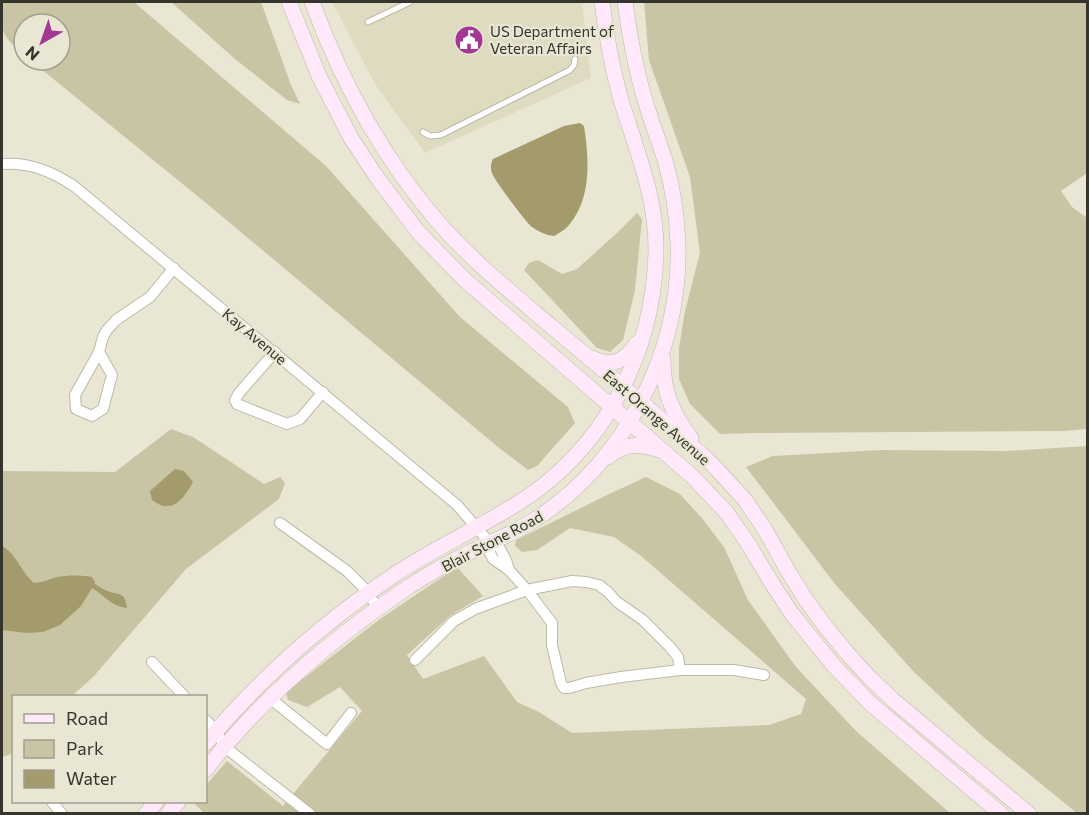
<svg xmlns="http://www.w3.org/2000/svg" width="1089" height="815" font-family="Commissioner,sans-serif">
  <rect width="100%" height="100%" fill="#e9e7d4"/>
  <polygon fill="#dfdbc1" points="332,2 582,2 591,78 425,153 375,84"/>
  <g fill="#c9c4a4">
    <path d="M 2,2 L 134,2 L 326,166 L 460,317 L 568,407 L 575,423 L 537,466 L 528,470 L 498,447 L 206,203 L 30,60 L 60,60 L 60,24 L 24,24 L 24,55 C 0,33 2,35 2,2 Z"/>
    <polygon points="171,2 261,2 291,85 300,104 287,100 235,59"/>
    <polygon points="644,2 1087,2 1087,173 1061,191 1072,207 1087,218 1087,429 1064,431 757,433 720,434 690,404 679,379 679,348 685,311 700,253 690,177 649,60"/>
    <polygon points="637,213 642,219 635,290 623,340 610,352 597,348 524,270 529,263 538,260 562,274 577,269 617,233"/>
    <polygon points="171,429 193,437 264,484 280,477 285,483 279,499 186,569 94,676 72,696 14,696 13,751 9,755 2,757 2,471 115,472"/>
    <polygon points="1087,446 1088,813 1078,814 981,735 913,671 835,584 746,467 773,456 881,450 1007,451"/>
    <polygon points="646,477 680,494 701,517 724,547 748,600 796,667 856,731 950,813 205,814 193,802 206,802 206,785 227,761 283,806 362,711 340,687 307,707 288,700 286,692 380,619 457,567 483,596 451,615 407,655 423,679 484,656 517,702 539,712 572,733 769,725 801,714 806,699 641,556 614,537 570,528 537,550 522,552 515,546 516,540 605,496"/>
  </g>
  <g fill="#a39b6b">
    <path d="M 580,123 L 584,126 C 589,159 592,198 569,225 C 565,230 559,233 554,236 C 546,235 539,232 532,227 C 526,222 494,180 492,173 C 490,168 491,163 493,159 L 564,126 Z"/>
    <path d="M 175,469 L 184,471 L 193,482 C 184,498 172,516 152,500 L 150,491 Z"/>
    <path d="M 2,546 C 15,552 22,573 34,583 C 46,582 48,579 58,577 C 69,575 81,575 92,577 L 95,582 L 95,584 C 100,587 104,590 110,592 C 123,595 125,594 127,608 C 109,605 107,597 92,588 L 81,606 L 60,625 L 43,632 L 26,633 L 2,630 Z"/>
  </g>
  <g fill="none" stroke-linecap="round" stroke-linejoin="round">
    <g stroke="#bcbaa8" stroke-width="7">
      <g id="lane">
        <polyline points="368,22 410,2"/>
        <polyline points="423,132 430,136 441,135 570,70 574,65 575,59"/>
      </g>
    </g>
    <g stroke="#bcbaa8" stroke-width="12">
      <g id="street">
        <path d="M 2,164 C 29,162 51,171 74,186 L 457,505 L 489,542 L 499,547 L 506,560 L 509,570"/>
        <polyline points="99,352 112,375 103,409 92,416 76,409 75,395 99,352 103,337 107,330 116,320 150,297 174,268"/>
        <polyline points="275,352 239,393 235,400 237,404 287,424 300,419 323,392"/>
        <polyline points="280,523 347,571 364,588 378,608"/>
        <polyline points="489,542 488,549 493,559 509,570 527,590 552,623 552,645 561,683 564,688 569,688 586,683 621,677 680,670 734,670 764,675"/>
        <polyline points="415,660 454,621 475,609 527,590 572,581 586,582 599,585 608,592 617,602 643,620 669,646 678,657 680,670"/>
        <polyline points="152,662 184,696"/>
        <polyline points="271,699 327,744 351,713"/>
        <polyline points="206,720 216,731 225,747 310,814"/>
        <polyline points="52,802 62,814"/>
      </g>
    </g>
    <g stroke="#bcbaa8" stroke-width="16">
      <g id="secondary">
        <polyline points="289,2 319,76 351,138 378,179 419,233 466,281 692,476 727,513 747,542 773,585 792,614 835,667 871,704 1001,814"/>
        <path d="M 312,2 C 342,83 381,156 438,222 C 472,261 513,294 552,327 C 606,372 660,417 712,464 L 745,500 L 764,528 L 788,571 L 806,600 L 825,626 L 847,653 L 869,677 L 893,700 L 1029,814"/>
        <path d="M 592,358 C 613,368 625,361 637,343"/>
        <path d="M 663,358 C 663,391 671,412 691,438"/>
        <path d="M 608,457 C 626,443 638,443 659,450"/>
        <path d="M 206,743 C 260,678 324,622 394,575 C 433,549 475,530 515,505 C 604,451 655,352 656,248 C 656,196 636,149 621,100 C 612,68 606,34 602,2"/>
        <path d="M 206,769 C 217,755 229,741 241,728 C 290,675 345,630 404,590 C 430,572 459,557 487,544 C 493,541 499,539 505,536 C 516,531 526,525 536,519 C 626,460 681,351 678,244 C 677,216 673,188 665,160 C 660,145 654,129 649,113 C 637,77 630,39 625,2"/>
        <polyline points="146,814 156,802"/>
        <polyline points="168,814 178,802"/>
      </g>
    </g>
    <use href="#lane" stroke="#fff" stroke-width="5"/>
    <use href="#street" stroke="#fff" stroke-width="10"/>
    <use href="#secondary" stroke="#fee8f9" stroke-width="15"/>
  </g>
  <defs>
    <g id="civic-disc" transform="scale(1.5)"><circle r="9.5" fill="#a53693" stroke="#e9e7d4"/><path d="M-.6-6.5H3V-4.5H.6V-3L4-1V1h2V6H-6V1h2V-1L-.6-3ZM-1.2 2.5V6h2.4V2.5Z" fill="#fff"/></g>
  </defs>
  <g fill-rule="evenodd">
    <use href="#civic-disc" x="469" y="40"/>
  </g>
  <g text-anchor="middle" dominant-baseline="central" stroke-width="4.5" stroke-linejoin="round" paint-order="stroke">
    <g font-size="15" fill="#35342d" stroke="#e9e7d4" text-anchor="start">
      <text x="490" y="31">US Department of<tspan x="490" dy="17">Veteran Affairs</tspan></text>
    </g>
    <g font-size="15" fill="#35342d" stroke="#e9e7d4">
      <text transform="translate(255 336) rotate(40)">Kay Avenue</text>
      <text transform="translate(657 417) rotate(41)">East Orange Avenue</text>
      <text transform="translate(492 541) rotate(-28)">Blair Stone Road</text>
    </g>
  </g>
  <rect width="1089" height="815" fill="none" stroke="#35342d" stroke-width="6"/>
  <rect x="12" y="695" width="195" height="108" fill="#e9e7d4" stroke="#a19f91" stroke-width="1.5"/>
  <rect x="24" y="714" width="30" height="9" fill="#fee8f9" stroke="#a19f91" stroke-width="1.5"/>
  <text x="66" y="725" font-size="18" fill="#35342d">Road</text>
  <rect x="24" y="740" width="30" height="18" fill="#c9c4a4" stroke="#a19f91" stroke-width="1.5"/>
  <text x="66" y="755" font-size="18" fill="#35342d">Park</text>
  <rect x="24" y="770" width="30" height="18" fill="#a39b6b" stroke="#a19f91" stroke-width="1.5"/>
  <text x="66" y="785" font-size="18" fill="#35342d">Water</text>
  <g transform="translate(42 42) rotate(220)"><circle r="28" fill="#e9e7d4" stroke="#a19f91" stroke-width="1.5"/>
  <path d="M0-4.5L10 22L0 15L-10 22Z" fill="#a53693"/>
  <text y="-9" font-size="16" font-weight="bold" text-anchor="middle" fill="#35342d">N</text>
  </g>
</svg>
